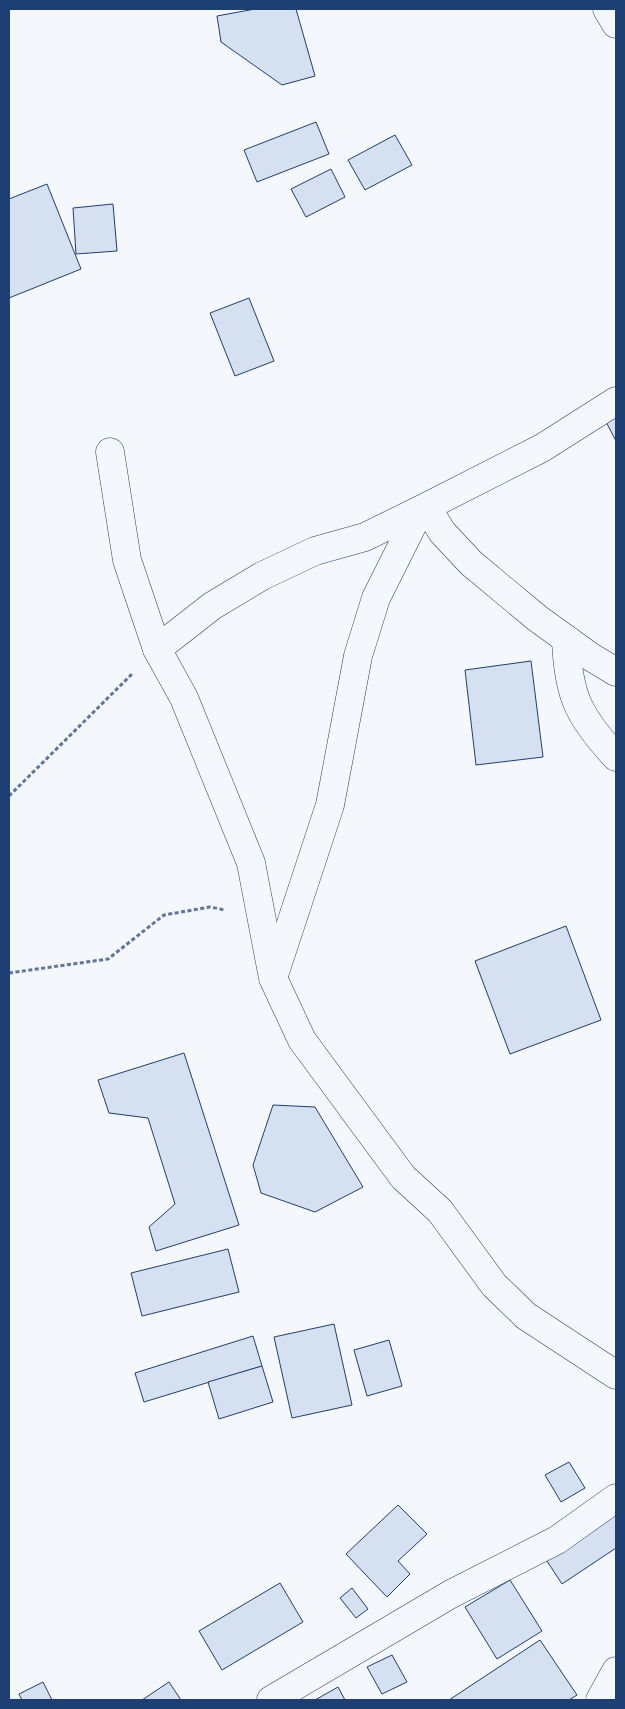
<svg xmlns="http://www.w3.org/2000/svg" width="625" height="1709" font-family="Roboto,sans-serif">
  <rect width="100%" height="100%" fill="#f4f7fb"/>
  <g fill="#d5e0f0" stroke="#1d3f73">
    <polygon points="255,9 296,9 315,76 282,85 221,42 217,16"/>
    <polygon points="316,122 329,154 257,182 244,150"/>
    <polygon points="395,135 412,165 365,190 348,160"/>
    <polygon points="331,169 345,197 306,217 291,189"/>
    <polygon points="47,184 81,269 9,298 9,199"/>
    <polygon points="113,204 117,251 76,254 73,208"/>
    <polygon points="249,298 274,361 235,376 210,313"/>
    <polygon points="616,412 616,441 604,418"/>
    <polygon points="531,661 543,757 476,765 465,670"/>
    <polygon points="566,926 601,1020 510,1054 475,961"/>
    <polygon points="184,1053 239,1225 156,1251 149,1227 175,1204 148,1118 109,1113 98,1080"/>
    <polygon points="273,1105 315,1107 363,1187 315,1212 261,1193 253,1165"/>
    <polygon points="228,1249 239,1292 142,1316 131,1273"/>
    <polygon points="334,1324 352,1405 292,1418 274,1337"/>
    <polygon points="253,1336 262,1366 144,1402 135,1373"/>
    <polygon points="389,1340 402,1386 367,1396 354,1350"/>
    <polygon points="262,1366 273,1402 219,1419 208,1382"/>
    <polygon points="569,1462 585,1488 561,1502 545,1475"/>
    <polygon points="398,1505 427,1534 398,1561 410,1574 387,1597 346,1554"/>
    <polygon points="616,1511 616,1548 562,1584 545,1558"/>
    <polygon points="510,1580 542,1631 497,1659 465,1607"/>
    <polygon points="280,1583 303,1622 222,1670 199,1631"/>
    <polygon points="352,1588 368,1609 356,1618 340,1598"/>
    <polygon points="540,1640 577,1695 569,1700 449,1700"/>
    <polygon points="392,1655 407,1682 382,1694 367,1667"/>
    <polygon points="43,1682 52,1700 22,1700 19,1694"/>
    <polygon points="169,1682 181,1700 142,1700"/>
    <polygon points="338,1687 345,1700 315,1700"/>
  </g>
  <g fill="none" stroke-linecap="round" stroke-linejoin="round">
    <g stroke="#1d3f73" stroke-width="29">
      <g id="minor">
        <polyline points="607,9 616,24"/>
        <polyline points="110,452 127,560 157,649 184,698 251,863 273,978 302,1040 403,1177 440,1211 494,1285 526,1316 616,1375"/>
        <polyline points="427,507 442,532 471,563 537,618 591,657 616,672"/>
        <path d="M 566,639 C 568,695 578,716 616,757"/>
        <polyline points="157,649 212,606 262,576 315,551 365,537 420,510 542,448 616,401"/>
        <polyline points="274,975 330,805 358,656 376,598 420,510"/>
        <polyline points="271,1700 451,1594 557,1540 616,1498"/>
        <polyline points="600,1700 616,1671"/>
      </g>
    </g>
    <g stroke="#5e769c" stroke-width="3" stroke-dasharray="4 2.5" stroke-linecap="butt">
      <polyline points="9,796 132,674"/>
      <polyline points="9,973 108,959 164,915 210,907 225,910"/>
    </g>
    <use href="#minor" stroke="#f4f7fb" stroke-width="28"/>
  </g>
  <rect width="625" height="1709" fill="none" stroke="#1d3f73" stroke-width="20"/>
</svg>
